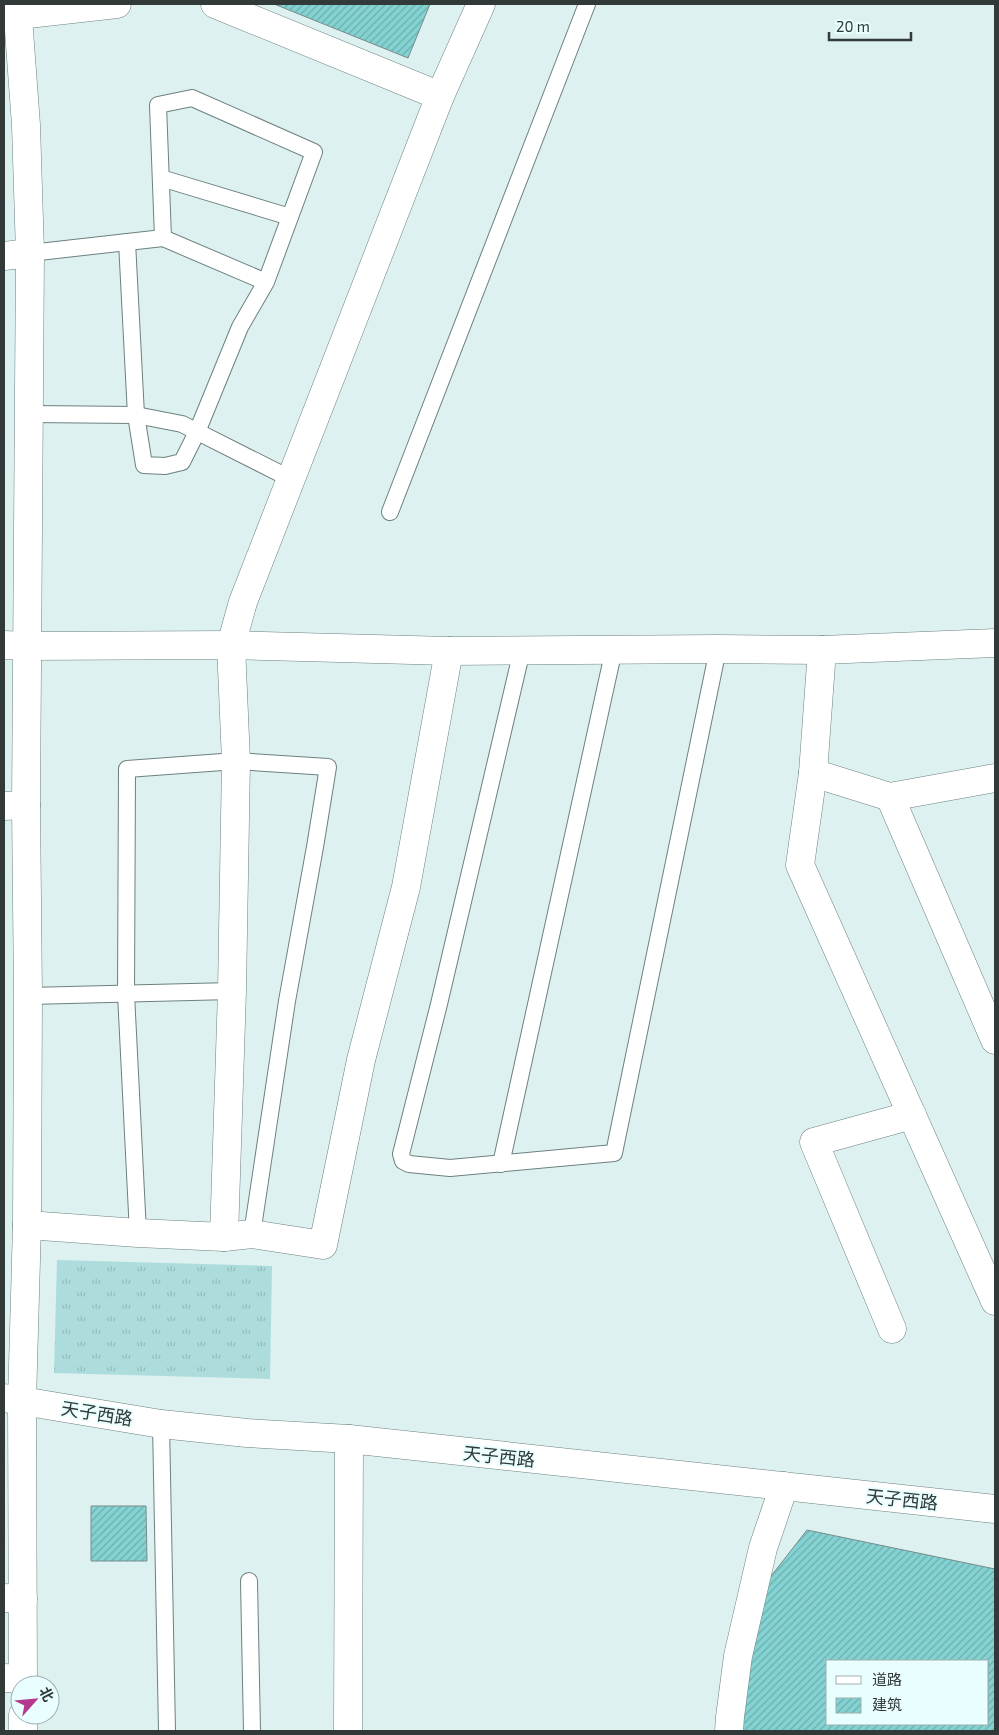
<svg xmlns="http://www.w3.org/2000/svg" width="999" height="1735" font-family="'Exo 2','Noto Sans SC',sans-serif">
  <defs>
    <pattern id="grass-tufts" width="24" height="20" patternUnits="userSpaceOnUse" patternTransform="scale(1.25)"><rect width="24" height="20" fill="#acdcdb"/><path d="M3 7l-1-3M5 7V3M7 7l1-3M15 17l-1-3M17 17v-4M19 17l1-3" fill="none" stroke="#94bebd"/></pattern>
    <pattern id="building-hatch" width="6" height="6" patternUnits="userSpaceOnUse" patternTransform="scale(1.25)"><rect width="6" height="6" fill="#84d3d3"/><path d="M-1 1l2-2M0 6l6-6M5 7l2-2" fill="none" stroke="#6dacac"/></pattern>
  </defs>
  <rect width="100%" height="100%" fill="#dcf1f0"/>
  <polygon fill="url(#grass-tufts)" points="57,1260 272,1266 270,1379 54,1373"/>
  <g fill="url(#building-hatch)" stroke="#788b8b" fill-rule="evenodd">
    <polygon points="274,4 430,4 408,58"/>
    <polygon points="91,1506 146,1506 147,1561 91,1561"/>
    <path d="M 807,1530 L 995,1569 L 995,1731 L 733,1731 L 757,1594 ZM 828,1661 L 988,1661 L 988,1724 L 828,1724 Z"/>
  </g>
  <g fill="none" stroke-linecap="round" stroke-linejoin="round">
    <g stroke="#6d8080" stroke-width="18">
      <g id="lane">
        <polyline points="161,178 290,217"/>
        <polyline points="127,242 136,415 144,465 165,466 182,462 197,432 240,327 266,282 314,152 192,98 158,105 163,238 266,282"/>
        <polyline points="30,253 163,238"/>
        <polyline points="29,414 136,415 182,424 291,479"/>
        <polyline points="390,512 587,4"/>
        <polyline points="522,650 439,1004 401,1154 403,1161 409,1164 450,1168 614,1153 718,649"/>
        <polyline points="28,996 232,991"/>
        <polyline points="501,1164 614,649"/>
        <polyline points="138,1233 126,994 127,769 236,761 328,767 315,847 287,1001 252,1234"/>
        <polyline points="161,1424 167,1731"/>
        <polyline points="249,1581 252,1731"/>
      </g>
    </g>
    <g stroke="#6d8080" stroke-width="29">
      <g id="street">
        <polyline points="17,4 26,125 30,253 26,805 28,996 27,1225 22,1401 23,1685"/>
        <polyline points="215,4 440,96"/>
        <polyline points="19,15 117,4"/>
        <polyline points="27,646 231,645 449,651 718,649 822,650 995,643"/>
        <polyline points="822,650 813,773 800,865 995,1301"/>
        <polyline points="813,773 890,797 995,778"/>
        <polyline points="890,797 995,1040"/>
        <polyline points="27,1225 138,1233 224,1237 232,991 236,761 231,645 243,602 440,96 481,4"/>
        <polyline points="224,1237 252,1234 323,1245 361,1060 406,887 449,651"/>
        <polyline points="892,1329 814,1142 912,1115"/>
        <polyline points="23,1715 23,1731"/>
        <polyline points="348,1731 349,1439"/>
        <polyline points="729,1731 730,1717 738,1656 763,1548 784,1486"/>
      </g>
    </g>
    <g stroke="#6d8080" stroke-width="29">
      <g id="secondary">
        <polyline points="4,15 19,15"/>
        <polyline points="4,256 30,253"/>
        <polyline points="4,645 27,646"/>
        <polyline points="4,806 26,805"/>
        <polyline points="4,1398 161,1424 247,1433 349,1439 995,1509"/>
        <polyline points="4,1598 23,1599"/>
        <polyline points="4,1678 23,1679"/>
      </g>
    </g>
    <use href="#lane" stroke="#fff" stroke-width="16"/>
    <use href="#street" stroke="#fff" stroke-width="28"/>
    <use href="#secondary" stroke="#fff" stroke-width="28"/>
  </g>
  <g text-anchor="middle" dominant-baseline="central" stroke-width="4" stroke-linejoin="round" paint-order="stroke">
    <g font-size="18" fill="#313939" stroke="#e9fefe">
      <text transform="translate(97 1413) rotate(9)">天子西路</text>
      <text transform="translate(499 1456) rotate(6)">天子西路</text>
      <text transform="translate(902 1499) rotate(6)">天子西路</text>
    </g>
  </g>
  <rect width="999" height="1735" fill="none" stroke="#313939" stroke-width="10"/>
  <rect x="826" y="1660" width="162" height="65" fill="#e9fefe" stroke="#9fafaf"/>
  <rect x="836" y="1676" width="25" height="8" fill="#ffffff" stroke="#9fafaf"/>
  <text x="872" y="1685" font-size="15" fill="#313939">道路</text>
  <rect x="836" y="1698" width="25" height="15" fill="url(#building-hatch)" stroke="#9fafaf"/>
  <text x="872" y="1710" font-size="15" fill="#313939">建筑</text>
  <g transform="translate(35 1700) rotate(63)"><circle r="24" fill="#e9fefe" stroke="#9fafaf"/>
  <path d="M0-4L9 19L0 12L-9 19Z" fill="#b53a8d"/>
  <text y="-8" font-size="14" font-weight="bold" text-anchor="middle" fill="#313939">北</text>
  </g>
  <path d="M829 32v8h82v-8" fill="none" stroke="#313939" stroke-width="2.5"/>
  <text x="836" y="32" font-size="15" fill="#313939" stroke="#e9fefe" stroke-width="4" paint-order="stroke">20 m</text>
</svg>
